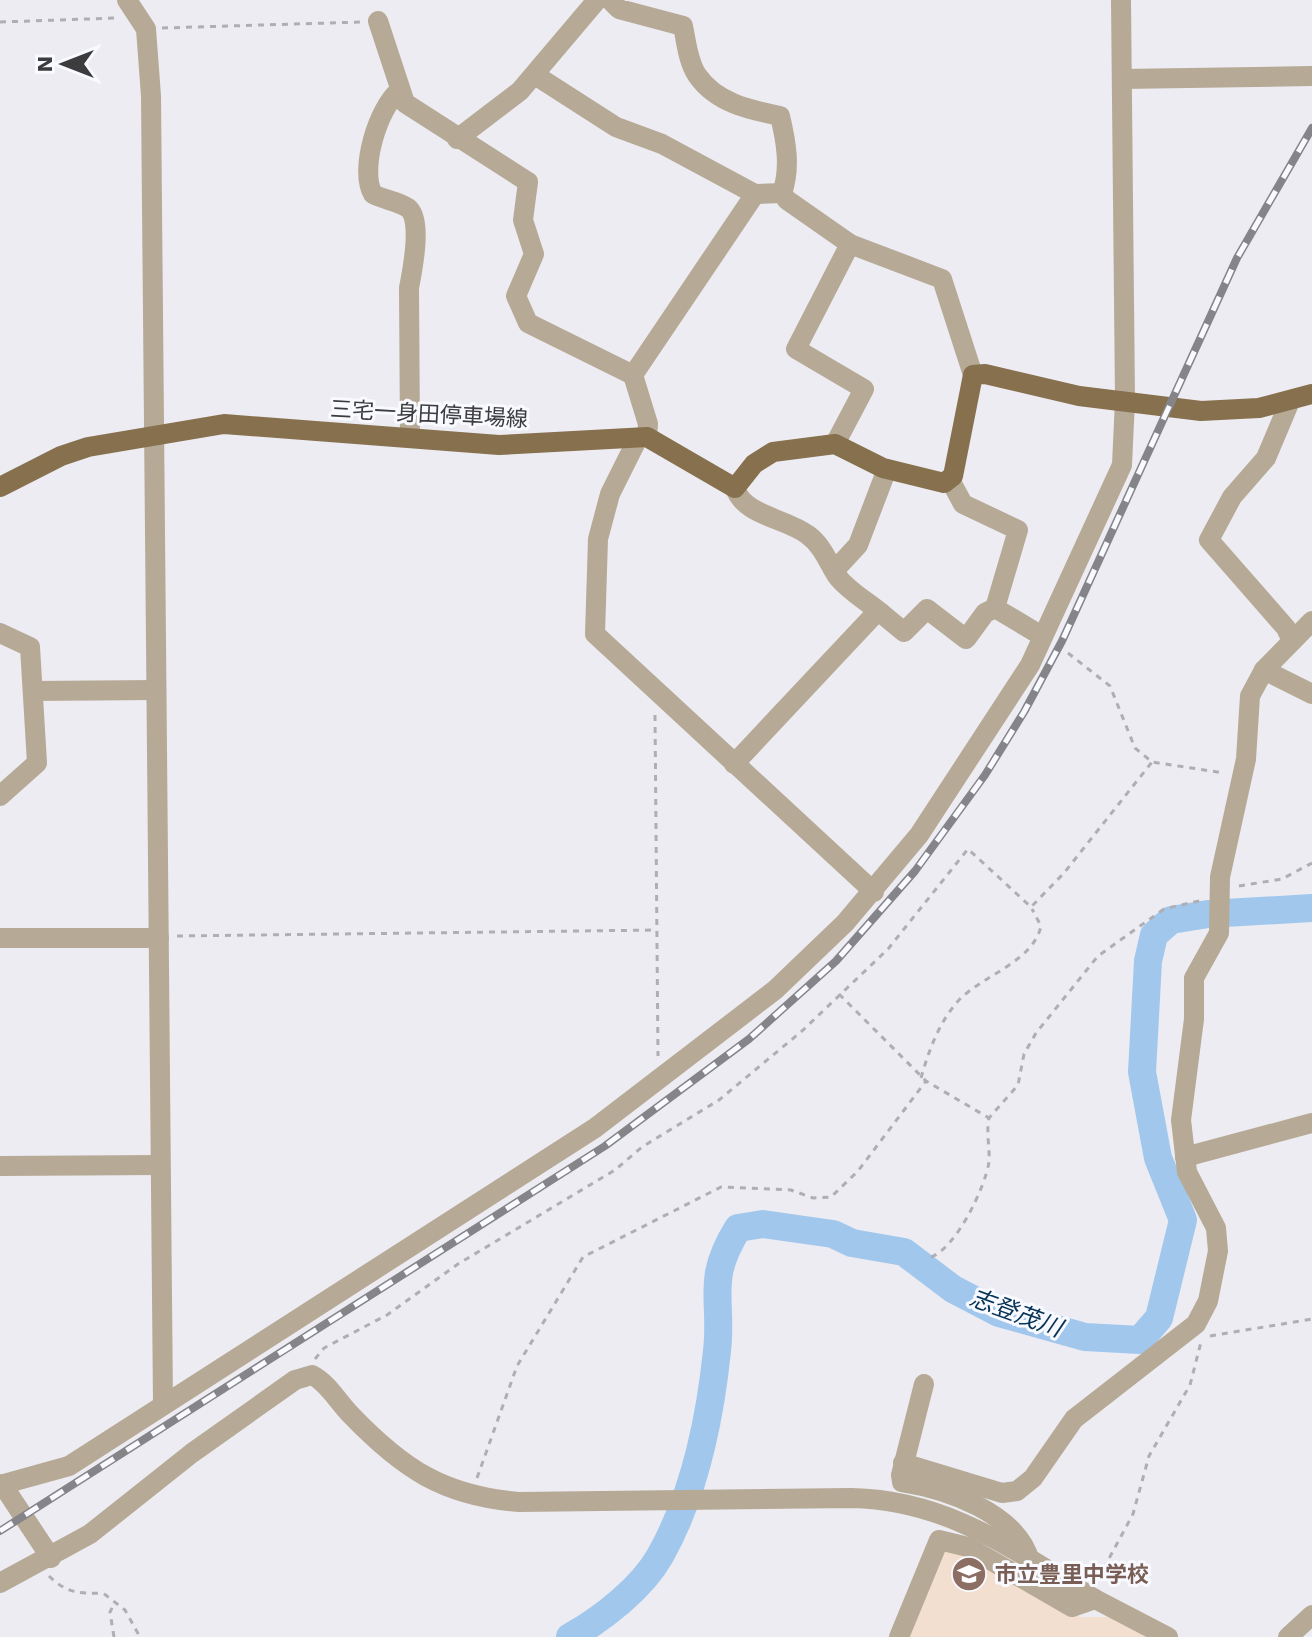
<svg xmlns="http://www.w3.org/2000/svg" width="1312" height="1637" font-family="'Work Sans','Noto Sans JP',sans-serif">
  <rect width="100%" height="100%" fill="#ececf2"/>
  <polygon fill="#f2dfcf" points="950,1547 1080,1617 1117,1617 1155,1637 905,1637 939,1552"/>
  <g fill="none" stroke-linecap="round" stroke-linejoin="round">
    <path stroke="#a1c7ed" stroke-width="28" d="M 570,1637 C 602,1619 642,1588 660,1556 C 694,1496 710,1418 717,1351 C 723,1298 705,1281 738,1228 L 763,1224 L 833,1234 L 852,1243 L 904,1252 L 953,1289 L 999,1313 L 1085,1337 L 1140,1340 L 1159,1318 L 1183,1220 L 1158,1158 L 1142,1072 L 1148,961 L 1154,935 L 1171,920 L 1208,914 L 1312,908"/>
    <g stroke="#aeaeb3" stroke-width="3" stroke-dasharray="6 6" stroke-linecap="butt">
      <polyline points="0,22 116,18"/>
      <polyline points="162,28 362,22"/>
      <polyline points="1068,653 1110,686 1135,748 1152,762 1224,773"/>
      <polyline points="655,715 658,1056"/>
      <polyline points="1239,886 1282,879 1312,863"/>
      <polyline points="177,936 657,930"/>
      <polyline points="839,994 926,1081 989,1118"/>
      <path d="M 921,1078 C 929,1050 939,1022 959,1000 C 983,975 1033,962 1041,926 L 1032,909"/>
      <path d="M 931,1257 C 956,1248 985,1188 989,1162 C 990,1148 986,1133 989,1118 L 1018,1085 L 1024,1054 L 1036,1033 L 1098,956 L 1164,909 L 1203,900"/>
      <polyline points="1210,1336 1312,1319"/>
      <polyline points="315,1359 324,1348 387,1315 458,1264 615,1170 642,1147 719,1100 802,1031 888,949 968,849 1031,907 1064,873 1152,762"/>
      <polyline points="477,1478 517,1366 583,1257 721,1187 791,1190 813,1198 831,1197 858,1171 926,1081"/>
      <path d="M 49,1576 C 66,1593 80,1594 103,1593 L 125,1610 L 140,1637"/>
      <polyline points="1098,1579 1133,1514 1149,1456 1190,1385 1201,1342"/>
      <polyline points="114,1637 110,1612 115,1602"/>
    </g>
    <g stroke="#b6a996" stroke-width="20">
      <polyline points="127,0 146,29 151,96 163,1405"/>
      <path d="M 610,0 L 619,9 L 683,26 C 686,40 688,62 697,75 C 716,103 750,110 780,116 C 786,141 791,168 782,193"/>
      <polyline points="378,21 405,103 528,182 523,220 534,254 516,296 528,323 633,375"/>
      <polyline points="535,75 616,127 662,144 755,194 782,193 787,200 850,244 942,279 973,375"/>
      <polyline points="1122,79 1312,76"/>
      <path d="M 399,91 C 378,108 359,170 373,194 C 384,200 398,201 408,208 C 423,219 412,272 409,288 L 410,438"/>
      <polyline points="457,139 520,91 597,0"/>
      <polyline points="1290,401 1266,458 1232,497 1209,540 1286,628 1292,641"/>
      <polyline points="647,437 648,424 633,375 755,194"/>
      <polyline points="638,438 610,494 598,539 595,634 874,892"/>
      <polyline points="835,444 864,389 796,349 850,244"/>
      <polyline points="835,570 858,545 887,469"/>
      <polyline points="995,608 1042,636"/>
      <polyline points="881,613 904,632 927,609 966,639 985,613 995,608 1018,530 963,504 950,480"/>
      <polyline points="0,633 30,647 37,763 0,796"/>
      <polyline points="1264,670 1312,694"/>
      <polyline points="33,691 156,690"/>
      <path d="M 734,764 L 874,615 L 881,613 C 868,602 847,590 837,576 C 828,562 822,545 808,535 C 786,518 744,516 735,488"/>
      <polyline points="0,938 159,938"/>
      <polyline points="1185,1157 1312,1123"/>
      <polyline points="0,1166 160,1165"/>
      <path d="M 924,1384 L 901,1475 L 902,1482 C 947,1489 1017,1513 1030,1561"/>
      <polyline points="903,1463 1002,1493 1017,1491 1033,1478 1074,1419 1196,1324 1208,1301 1218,1251 1216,1228 1187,1172 1181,1120 1194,1019 1194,978 1219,933 1220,877 1246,759 1250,696 1264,670 1312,621"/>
      <polyline points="2,1484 51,1558"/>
      <polyline points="0,1485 69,1466 595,1128 775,990 845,923 919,835 1030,665 1122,465 1125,400 1121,0"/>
      <path d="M 0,1583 L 90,1534 L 192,1453 L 295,1380 L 312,1375 C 327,1382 339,1403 351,1415 C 402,1468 443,1496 519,1502 L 852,1498 C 949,1500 1015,1551 1095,1599"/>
      <polyline points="899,1637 939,1540 968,1547 1072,1607 1095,1599 1168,1637"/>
      <polyline points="1288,1637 1312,1615"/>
    </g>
    <polyline stroke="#87704e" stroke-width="20" points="0,487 61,456 88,447 224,424 499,445 647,437 735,488 754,464 773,452 835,444 883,468 944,483 953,476 973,375 985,374 1079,396 1201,411 1259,408 1312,394"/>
    <g stroke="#858589" stroke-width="8">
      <polyline id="rail" points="0,1531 605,1146 749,1039 836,961 915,871 985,775 1024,712 1062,641 1237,258 1312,128"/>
    </g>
    <use href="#rail" stroke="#f9faff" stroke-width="5" stroke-dasharray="15" stroke-linecap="butt"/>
  </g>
  <defs>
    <g id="school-disc" transform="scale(1.8)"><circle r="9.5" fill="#8d6e63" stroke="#f9faff"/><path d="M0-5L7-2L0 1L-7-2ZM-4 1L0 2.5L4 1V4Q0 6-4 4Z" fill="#fff"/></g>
  </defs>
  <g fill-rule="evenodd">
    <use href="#school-disc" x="969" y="1574"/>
  </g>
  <g text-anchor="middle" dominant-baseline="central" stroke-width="6" stroke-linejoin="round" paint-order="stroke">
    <g font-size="22" fill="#3c3c3f" stroke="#f9faff">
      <text transform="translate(429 414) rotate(3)">三宅一身田停車場線</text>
    </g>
    <g font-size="22" font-weight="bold" fill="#785e54" stroke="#f9faff" text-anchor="start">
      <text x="995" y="1574">市立豊里中学校</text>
    </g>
    <g font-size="24" font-style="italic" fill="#073356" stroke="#f9faff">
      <text transform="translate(1016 1313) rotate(20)">志登茂川</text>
    </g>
  </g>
  <g transform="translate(64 64) rotate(270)" stroke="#f9faff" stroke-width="6" paint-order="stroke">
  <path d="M0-6L14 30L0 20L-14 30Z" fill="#3c3c3f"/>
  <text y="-12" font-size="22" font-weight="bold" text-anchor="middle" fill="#3c3c3f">N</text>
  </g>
</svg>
